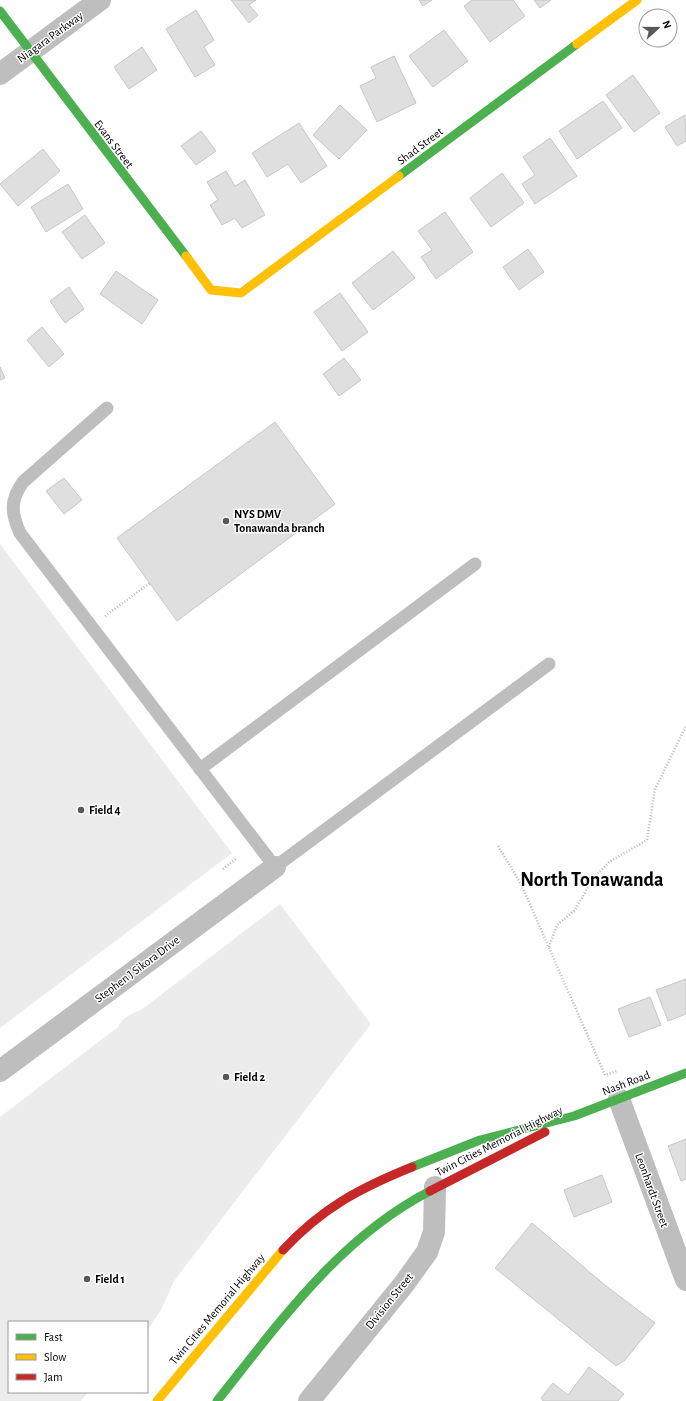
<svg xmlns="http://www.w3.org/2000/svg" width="686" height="1401" font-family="'Alegreya Sans',sans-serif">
  <rect width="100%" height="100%" fill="#fff"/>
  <g fill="#ececec">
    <polygon points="0,544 232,853 0,1028"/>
    <path d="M 280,904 L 371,1024 L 174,1281 L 161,1310 L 147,1331 L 147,1322 L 9,1322 L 9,1392 L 88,1392 L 81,1401 L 0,1401 L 0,1117 L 118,1027 C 122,1018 132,1013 141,1010 Z"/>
  </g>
  <g fill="#dfdfdf" stroke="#c7c7c7">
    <polygon points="231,0 256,0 249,5 258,15 249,23"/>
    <polygon points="419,0 432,0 423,6"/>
    <polygon points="472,0 513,0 525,16 490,42 464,6"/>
    <polygon points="534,0 551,0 540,8"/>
    <polygon points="196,10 214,40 204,47 215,65 195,77 166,29"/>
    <polygon points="444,30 468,61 433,87 409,56"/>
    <polygon points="142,47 157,70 129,89 114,67"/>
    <polygon points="394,56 416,103 377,122 360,86 376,78 371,67"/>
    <polygon points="633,75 660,113 634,132 606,95"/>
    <polygon points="603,101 622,128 577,159 559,131"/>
    <polygon points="340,105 367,130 339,159 313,135"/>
    <polygon points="685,115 686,141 677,146 665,127"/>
    <polygon points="299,123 327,166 301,183 288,164 267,177 252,153"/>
    <polygon points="201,131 216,151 196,165 181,146"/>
    <polygon points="550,138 577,176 535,204 522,184 535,175 523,157"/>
    <polygon points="43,149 60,171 18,206 0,184"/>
    <polygon points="226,171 235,186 245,180 265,215 242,228 235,218 222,225 210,205 218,200 207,182"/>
    <polygon points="502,173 524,203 491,227 470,198"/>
    <polygon points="68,184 83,209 46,232 31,207"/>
    <polygon points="445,212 473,252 436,279 421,257 432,250 418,231"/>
    <polygon points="85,215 105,243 82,259 62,232"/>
    <polygon points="528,249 544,272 519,290 503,267"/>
    <polygon points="393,251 415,278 373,310 352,283"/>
    <polygon points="116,271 158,300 142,324 100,294"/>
    <polygon points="69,287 84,309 65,323 50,301"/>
    <polygon points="340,293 368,332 342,351 314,312"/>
    <polygon points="42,327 64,354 49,367 27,340"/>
    <polygon points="344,358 361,380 339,396 323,374"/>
    <polygon points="0,367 5,378 0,380"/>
    <polygon points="275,422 335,504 177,621 117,538"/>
    <polygon points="64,478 82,500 64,514 46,491"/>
    <polygon points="686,979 686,1014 668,1021 656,990"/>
    <polygon points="650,997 661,1025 629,1037 618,1009"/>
    <polygon points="686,1139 686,1179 681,1181 668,1146"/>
    <polygon points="602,1175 612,1202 574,1217 564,1190"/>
    <polygon points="532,1223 606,1286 655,1323 625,1360 616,1366 495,1268"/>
    <polygon points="589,1367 624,1394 618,1401 543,1401 541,1398 553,1383 568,1395"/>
  </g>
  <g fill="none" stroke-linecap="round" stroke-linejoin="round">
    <g stroke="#b9b9b9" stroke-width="2.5" stroke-dasharray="1 2" stroke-linecap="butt">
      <polyline points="105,616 150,583"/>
      <polyline points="498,846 521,884 605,1075 617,1071"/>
      <polyline points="223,869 236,859"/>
      <polyline points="549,947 557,925 575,910 592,880 609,862 647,840 655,789 686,726"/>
    </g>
    <g stroke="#bebebe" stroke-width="13">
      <path d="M 107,408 L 23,482 C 10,500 11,513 20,533 L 275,867 L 549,664"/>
      <polyline points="200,769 475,564"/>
    </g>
    <g stroke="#bebebe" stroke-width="22">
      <polyline points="0,74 100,0"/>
      <polyline points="0,1071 275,867"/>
      <polyline points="619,1099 686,1280"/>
      <polyline points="309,1401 404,1284 427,1252 434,1232 435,1187"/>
    </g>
    <g stroke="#4caf50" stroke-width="9">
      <polyline points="0,11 186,256"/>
      <polyline points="399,176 577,44"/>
      <polyline points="412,1167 480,1140 574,1116 686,1073"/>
      <path d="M 217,1401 C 280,1322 339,1238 430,1191"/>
    </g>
    <g stroke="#ffc107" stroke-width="9">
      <polyline points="577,44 637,0"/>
      <polyline points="186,256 211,290 241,293 399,176"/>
      <polyline points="157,1401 283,1250"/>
    </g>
    <g stroke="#c62828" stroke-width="9">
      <polyline points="430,1191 545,1132"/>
      <path d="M 283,1250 C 322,1208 360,1188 412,1167"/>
    </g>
  </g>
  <g fill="#595959" stroke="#fff" stroke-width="1.5">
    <circle cx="226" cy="521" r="4"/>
    <circle cx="81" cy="810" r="4"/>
    <circle cx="226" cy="1077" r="4"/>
    <circle cx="87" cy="1279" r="4"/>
  </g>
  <g text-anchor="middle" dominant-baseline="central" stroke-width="3" stroke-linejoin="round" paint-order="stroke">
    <g font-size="12" fill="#000" stroke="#fff">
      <text transform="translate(50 37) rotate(-36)">Niagara Parkway</text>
      <text transform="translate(114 144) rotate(53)">Evans Street</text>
      <text transform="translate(420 146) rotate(-37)">Shad Street</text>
      <text transform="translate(137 969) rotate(-37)">Stephen J Sikora Drive</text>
      <text transform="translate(626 1083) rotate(-21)">Nash Road</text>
      <text transform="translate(499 1141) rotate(-27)">Twin Cities Memorial Highway</text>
      <text transform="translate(652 1190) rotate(70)">Leonhardt Street</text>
      <text transform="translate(389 1301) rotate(-51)">Division Street</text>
      <text transform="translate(217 1309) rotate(-50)">Twin Cities Memorial Highway</text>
    </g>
    <g font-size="12" font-weight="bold" fill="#000" stroke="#fff" text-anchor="start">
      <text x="234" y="514">NYS DMV<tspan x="234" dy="14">Tonawanda branch</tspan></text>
      <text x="89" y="810">Field 4</text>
      <text x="234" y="1077">Field 2</text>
      <text x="95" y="1279">Field 1</text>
    </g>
    <g font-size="20" font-weight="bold" fill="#000" stroke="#fff">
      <text x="592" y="880">North Tonawanda</text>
    </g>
  </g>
  <rect x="8" y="1321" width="140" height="72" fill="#ffffff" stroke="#999999"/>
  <rect x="16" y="1334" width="20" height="6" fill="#4caf50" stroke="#999999"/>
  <text x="44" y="1341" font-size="12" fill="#000000">Fast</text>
  <rect x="16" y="1354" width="20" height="6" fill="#ffc107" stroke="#999999"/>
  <text x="44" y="1361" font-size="12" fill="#000000">Slow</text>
  <rect x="16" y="1374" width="20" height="6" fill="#c62828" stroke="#999999"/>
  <text x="44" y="1381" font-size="12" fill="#000000">Jam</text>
  <g transform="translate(658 28) rotate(69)"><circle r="19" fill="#ffffff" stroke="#999999"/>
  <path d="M0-3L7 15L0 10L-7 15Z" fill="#595959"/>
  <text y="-6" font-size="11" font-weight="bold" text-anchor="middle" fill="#000000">N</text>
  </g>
</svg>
